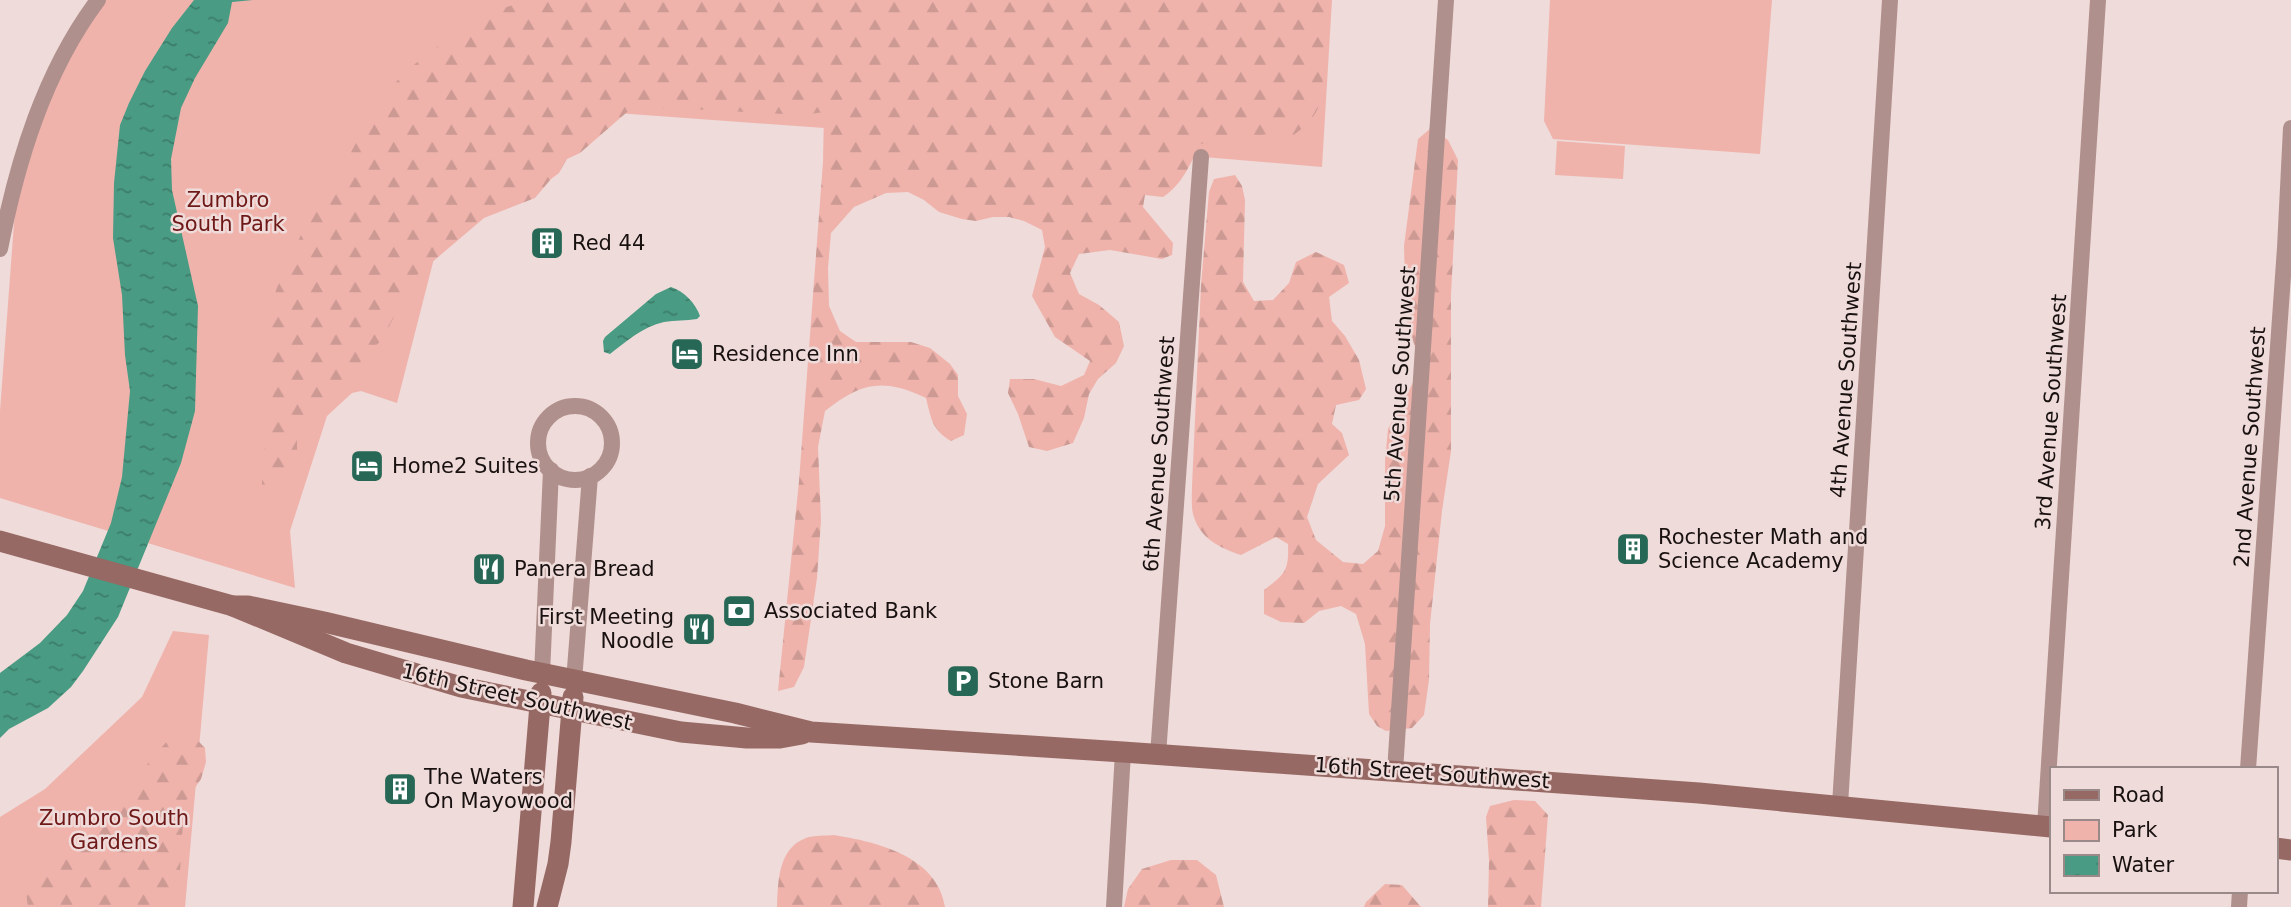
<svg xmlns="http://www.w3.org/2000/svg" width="2291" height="907" font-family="'DejaVu Sans',sans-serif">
  <defs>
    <pattern id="forest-firs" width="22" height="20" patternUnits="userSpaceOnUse" patternTransform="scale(1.75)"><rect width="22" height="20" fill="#efb3ac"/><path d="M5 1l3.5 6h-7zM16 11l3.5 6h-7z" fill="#cc9993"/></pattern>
    <pattern id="water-ripples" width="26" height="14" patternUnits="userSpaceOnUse" patternTransform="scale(1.75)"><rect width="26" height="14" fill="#499b83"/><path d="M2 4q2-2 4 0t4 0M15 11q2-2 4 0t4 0" fill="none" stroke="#3c7d6a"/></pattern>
  </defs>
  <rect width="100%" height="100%" fill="#efdbd9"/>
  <g fill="#efb3ac">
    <polygon points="98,0 1332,0 1322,167 1073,146 617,113 440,235 397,403 361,391 352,393 327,416 290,531 295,588 0,498 0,411 18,170 21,158"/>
    <polygon points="1550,0 1772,0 1760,154 1553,139 1544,121"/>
    <polygon points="1557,141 1625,146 1623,179 1555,175"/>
    <polygon points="173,631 209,635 185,907 0,907 0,817 45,789 142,697"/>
  </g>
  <g fill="url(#forest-firs)">
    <path d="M 543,0 L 1324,0 C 1324,30 1326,76 1319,105 C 1316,117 1301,130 1291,137 L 1276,133 L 1200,144 C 1191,163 1182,185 1163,197 L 1145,195 L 1143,207 L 1173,243 L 1172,255 L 1162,259 L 1110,250 L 1079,254 L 1070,273 L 1079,294 L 1099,305 L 1119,322 L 1124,346 L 1116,363 L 1098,379 L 1089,394 L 1084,418 L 1073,443 L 1047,451 L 1029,447 L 1018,414 L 1008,393 L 1010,379 L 1034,379 L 1061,386 L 1084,375 L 1090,361 L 1055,337 L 1032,296 L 1045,247 L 1042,230 L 1024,221 L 1009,217 L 993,217 L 976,221 L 962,219 L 939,212 L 924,200 L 908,192 L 886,193 L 854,207 L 831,233 L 828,268 L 829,306 L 840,331 L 856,342 L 911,342 L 930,348 L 950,364 L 958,375 L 958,396 L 967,414 L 964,435 L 951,441 C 932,430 931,418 926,398 C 883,378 862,382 825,411 L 818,447 L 821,520 L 817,578 L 804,667 L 794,687 L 778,691 L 799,481 L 823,162 L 824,112 L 803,115 L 634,106 L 580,153 L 567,159 L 559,173 L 551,179 L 535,198 L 484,218 L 417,275 L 381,341 L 368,352 L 345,383 L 335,388 L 321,403 L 315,418 L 297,421 L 297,450 L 276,491 L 266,502 L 262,483 L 263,459 L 273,392 L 269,329 L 276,290 L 315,204 L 334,184 L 378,102 L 407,70 L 459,30 L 497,10 L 523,2 Z"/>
    <path d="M 1431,128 L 1448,140 L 1458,160 L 1451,295 L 1451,451 L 1442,511 L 1430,624 L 1429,680 L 1424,715 L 1412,728 L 1386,731 L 1377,726 L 1369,714 L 1365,644 L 1356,614 L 1341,606 L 1319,611 L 1304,623 L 1281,622 L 1264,614 L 1264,590 C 1285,574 1289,571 1288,544 L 1276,537 L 1241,555 C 1220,548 1199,538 1193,514 C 1191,505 1192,494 1192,486 L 1201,285 L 1209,192 L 1214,179 L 1235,175 L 1242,186 L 1245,200 L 1243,282 L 1254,301 L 1273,300 L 1289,283 L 1296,262 L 1316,252 L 1344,265 L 1349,283 L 1329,297 L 1332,321 L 1345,336 L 1359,360 L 1366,389 L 1359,400 L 1336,405 L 1332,424 L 1342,433 L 1349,455 L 1318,484 L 1307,517 L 1316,540 L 1343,562 L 1363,564 L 1378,551 L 1385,526 L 1385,461 L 1388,429 L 1416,377 L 1415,347 L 1406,318 L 1404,246 L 1418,139 Z"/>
    <path d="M 174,733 C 189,733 195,737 205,748 L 206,762 L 201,779 L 184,804 L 180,872 L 171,894 L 159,907 L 28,907 L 25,886 L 114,807 L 138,775 Z"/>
    <polygon points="1514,800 1535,801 1548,815 1541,907 1488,907 1489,861 1486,817 1490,806"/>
    <path d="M 834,835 C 877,842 937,856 945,907 L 777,907 C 778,882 778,848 806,838 C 814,835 826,836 834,835 Z"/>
    <polygon points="1171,860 1197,860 1216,875 1224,907 1124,907 1128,889 1142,869"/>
    <polygon points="1385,884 1402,885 1421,907 1364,907 1366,902"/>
  </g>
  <g fill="url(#water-ripples)">
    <polygon points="194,0 253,0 232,2 228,23 195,78 181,108 171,159 172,190 198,306 195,411 181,463 118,617 83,671 71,687 48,708 9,729 0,738 0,673 40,643 67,615 83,591 111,523 122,477 130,391 125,355 122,295 113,238 114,183 120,125 129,103 145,71 172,28"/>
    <path d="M 671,287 C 684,291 696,304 700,316 L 697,319 C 686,321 675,320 664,322 C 642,327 627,341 610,354 L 604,352 L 603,341 L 605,337 L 656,294 Z"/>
  </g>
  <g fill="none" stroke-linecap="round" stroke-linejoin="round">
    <g stroke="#b0908c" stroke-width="16">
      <path d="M 0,249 C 17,162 44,72 98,0"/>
      <circle cx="575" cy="443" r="37"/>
      <polyline points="542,674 551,470"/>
      <polyline points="574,681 590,476"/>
      <polyline points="1158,755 1201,157"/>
      <polyline points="2248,769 2285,248 2291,128"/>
      <polyline points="1395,771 1446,0"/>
      <polyline points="1840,805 1890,0"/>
      <polyline points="2045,826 2098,0"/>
      <polyline points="1114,907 1123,752"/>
      <polyline points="2239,907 2240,891"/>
    </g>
    <g stroke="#976964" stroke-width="21">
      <polyline points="0,541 233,606 346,653 461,687 681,732 747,738 780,738 802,734"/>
      <polyline points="233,606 248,606 324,622 526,670 735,713 811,732 1123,752 1699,793 2051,827"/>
      <polyline points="2275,848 2291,850"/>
      <polyline points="523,907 541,693"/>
      <polyline points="547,907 558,864 561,842 573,697"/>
    </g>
  </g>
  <defs>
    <g id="building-square" transform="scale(1.75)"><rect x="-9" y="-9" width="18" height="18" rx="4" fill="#276755" stroke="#efdbd9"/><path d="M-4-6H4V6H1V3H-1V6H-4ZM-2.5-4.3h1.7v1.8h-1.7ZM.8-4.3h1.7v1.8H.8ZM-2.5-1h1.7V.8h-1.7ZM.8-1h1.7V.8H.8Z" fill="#fff"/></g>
    <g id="hotel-square" transform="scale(1.75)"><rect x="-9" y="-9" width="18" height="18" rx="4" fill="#276755" stroke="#efdbd9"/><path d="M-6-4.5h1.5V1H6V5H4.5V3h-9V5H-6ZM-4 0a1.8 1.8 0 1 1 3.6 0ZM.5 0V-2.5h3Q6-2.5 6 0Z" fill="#fff"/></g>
    <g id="restaurant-square" transform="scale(1.75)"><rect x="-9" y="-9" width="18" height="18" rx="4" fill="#276755" stroke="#efdbd9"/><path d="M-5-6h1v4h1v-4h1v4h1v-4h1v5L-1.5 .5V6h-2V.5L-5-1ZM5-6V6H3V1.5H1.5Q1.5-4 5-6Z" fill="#fff"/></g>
    <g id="bank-square" transform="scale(1.75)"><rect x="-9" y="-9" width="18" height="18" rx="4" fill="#276755" stroke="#efdbd9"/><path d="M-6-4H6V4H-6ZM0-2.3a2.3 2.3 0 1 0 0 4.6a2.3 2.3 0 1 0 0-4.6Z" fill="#fff"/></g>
    <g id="parking-square" transform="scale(1.75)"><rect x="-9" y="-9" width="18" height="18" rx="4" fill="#276755" stroke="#efdbd9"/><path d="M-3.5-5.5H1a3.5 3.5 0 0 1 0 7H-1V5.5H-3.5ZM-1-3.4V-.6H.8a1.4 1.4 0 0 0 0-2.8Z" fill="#fff"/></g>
  </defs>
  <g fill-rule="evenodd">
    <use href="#building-square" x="547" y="243"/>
    <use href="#hotel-square" x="687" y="354"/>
    <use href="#hotel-square" x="367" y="466"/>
    <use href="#building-square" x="1633" y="549"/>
    <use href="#restaurant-square" x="489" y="569"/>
    <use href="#bank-square" x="739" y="611"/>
    <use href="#restaurant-square" x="699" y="629"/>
    <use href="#parking-square" x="963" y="681"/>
    <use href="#building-square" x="400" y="789"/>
  </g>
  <g text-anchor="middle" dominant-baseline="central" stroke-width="5" stroke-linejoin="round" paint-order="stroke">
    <g font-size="21" fill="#6e1918" stroke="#efdbd9">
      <text x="228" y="200">Zumbro<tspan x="228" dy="24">South Park</tspan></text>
      <text x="114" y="818">Zumbro South<tspan x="114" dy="24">Gardens</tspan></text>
    </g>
    <g font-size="21" fill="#181110" stroke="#efdbd9" text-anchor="start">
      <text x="572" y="243">Red 44</text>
      <text x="712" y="354">Residence Inn</text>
      <text x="392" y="466">Home2 Suites</text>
      <text x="1658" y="537">Rochester Math and<tspan x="1658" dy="24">Science Academy</tspan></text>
      <text x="514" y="569">Panera Bread</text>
      <text x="764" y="611">Associated Bank</text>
      <text x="674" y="617" text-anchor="end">First Meeting<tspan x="674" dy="24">Noodle</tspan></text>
      <text x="988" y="681">Stone Barn</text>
      <text x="424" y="777">The Waters<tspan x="424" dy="24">On Mayowood</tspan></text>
    </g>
    <g font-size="21" fill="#181110" stroke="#efdbd9">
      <text transform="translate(1846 380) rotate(-86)">4th Avenue Southwest</text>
      <text transform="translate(1400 384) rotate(-86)">5th Avenue Southwest</text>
      <text transform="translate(2051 412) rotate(-86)">3rd Avenue Southwest</text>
      <text transform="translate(2250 447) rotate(-86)">2nd Avenue Southwest</text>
      <text transform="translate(1159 454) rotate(-86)">6th Avenue Southwest</text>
      <text transform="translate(517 697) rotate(13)">16th Street Southwest</text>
      <text transform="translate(1432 773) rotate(4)">16th Street Southwest</text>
    </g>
  </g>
  <rect x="2050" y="767" width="228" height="126" fill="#efdbd9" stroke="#998a89" stroke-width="2"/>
  <rect x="2064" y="790" width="35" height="10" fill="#976964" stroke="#998a89" stroke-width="2"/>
  <text x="2112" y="802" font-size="21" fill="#181110">Road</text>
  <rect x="2064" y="820" width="35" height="21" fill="#efb3ac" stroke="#998a89" stroke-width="2"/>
  <text x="2112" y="837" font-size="21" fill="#181110">Park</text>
  <rect x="2064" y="855" width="35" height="21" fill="url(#water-ripples)" stroke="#998a89" stroke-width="2"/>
  <text x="2112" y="872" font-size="21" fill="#181110">Water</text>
</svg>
